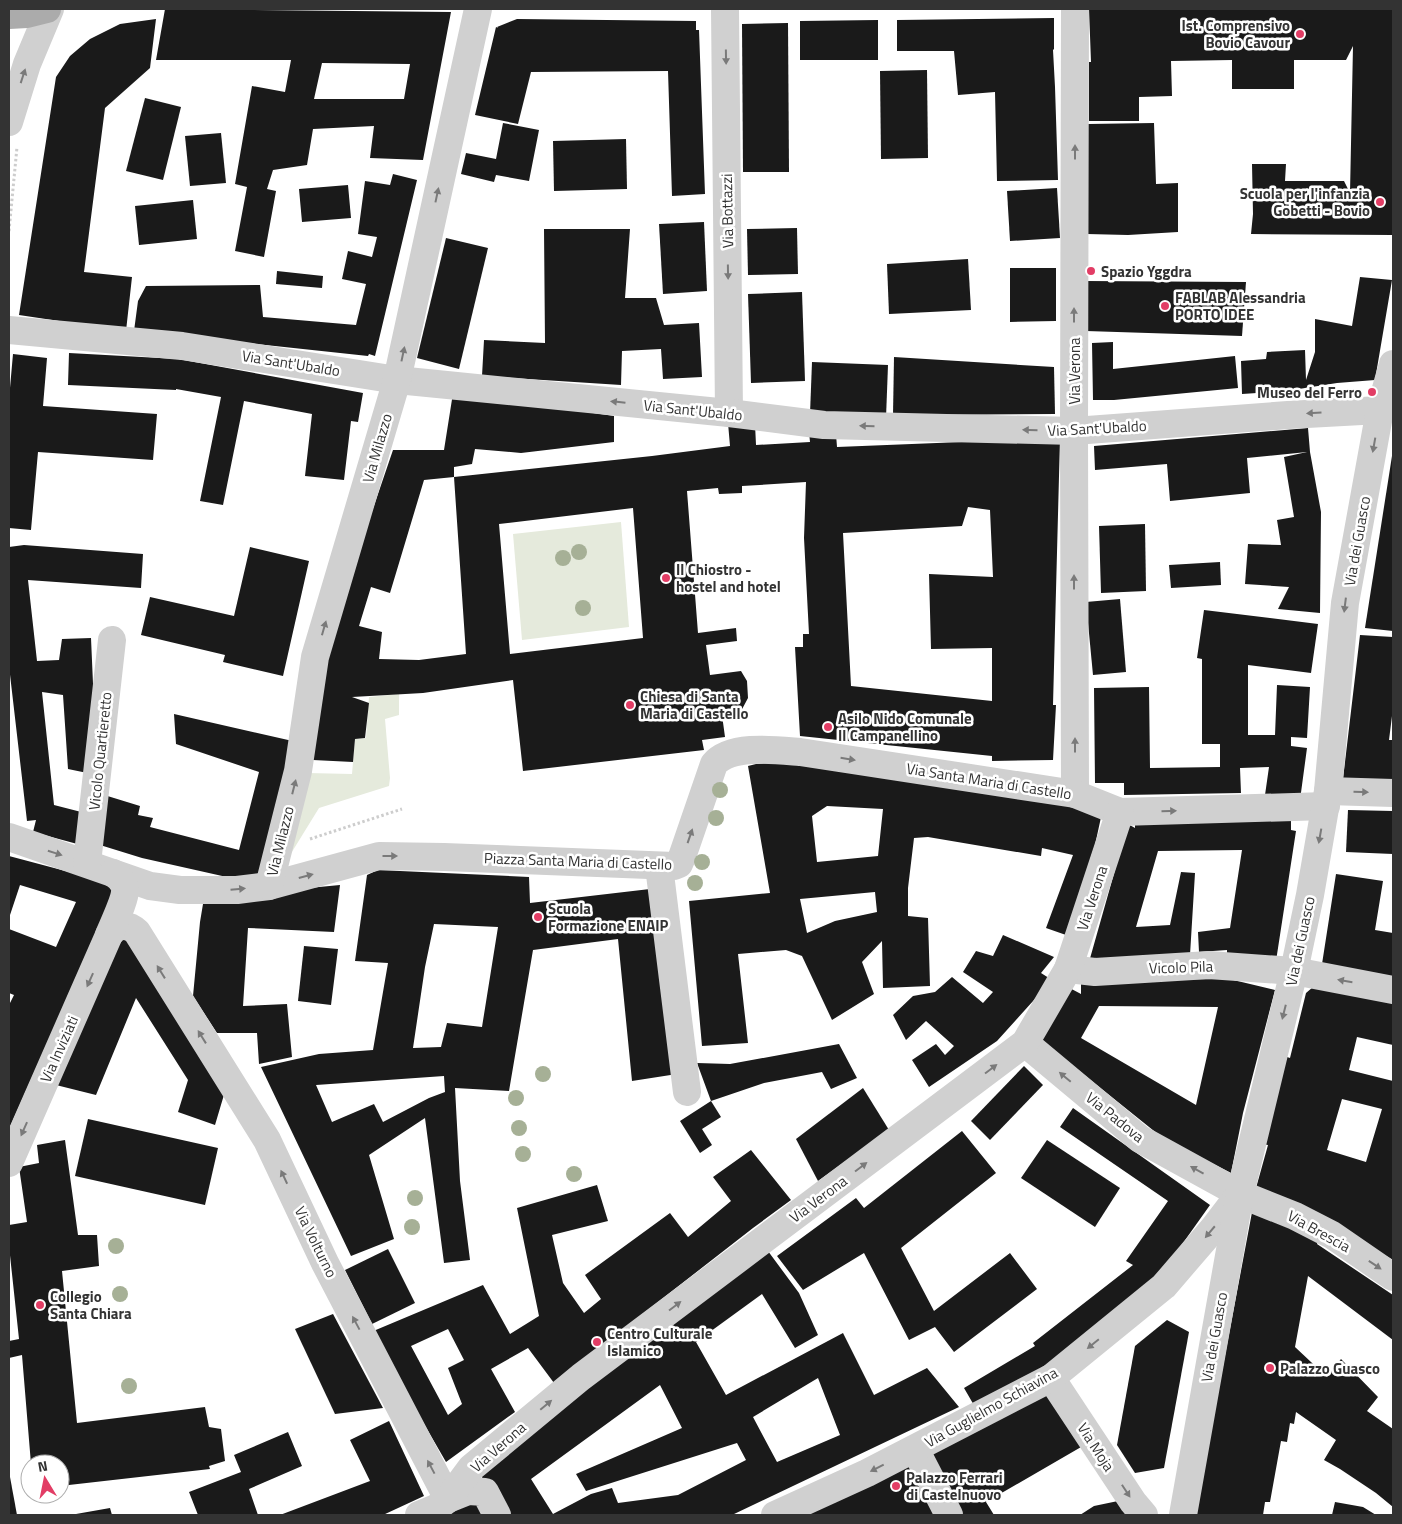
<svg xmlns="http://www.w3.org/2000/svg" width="1402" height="1524" font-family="'Titillium Web',sans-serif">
  <rect width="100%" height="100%" fill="#fff"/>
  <g fill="#e5eadc">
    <polygon points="621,522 629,627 522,640 513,534"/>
    <polygon points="399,694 399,715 385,719 390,778 389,786 319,808 282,868 307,773 352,774 355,739 366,738 369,697"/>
  </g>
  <g fill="#1a1a1a" fill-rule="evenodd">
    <path d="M 165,9 L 451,12 L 423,160 L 370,158 L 374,126 L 313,129 L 307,165 L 273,170 L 267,189 L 276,191 L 264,257 L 235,251 L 247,187 L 235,184 L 252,86 L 285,92 L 291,60 L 156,60 ZM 322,63 L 410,64 L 404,99 L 314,99 Z"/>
    <polygon points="1089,9 1393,9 1393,235 1251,234 1253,214 1252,164 1286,164 1285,181 1344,181 1350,193 1353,46 1346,60 1294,60 1294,89 1232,89 1232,60 1171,61 1172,96 1139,97 1139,121 1089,121 1089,62 1091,62"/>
    <polygon points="1054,18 1054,49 1053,50 1055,87 1058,180 997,181 995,92 958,95 954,51 897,51 897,20"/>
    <polygon points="156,19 150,68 105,108 84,272 132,277 126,331 19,315 56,77 70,56 90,39 120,24"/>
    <polygon points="517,19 696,21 696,30 699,30 705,194 672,196 668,71 531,72 518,124 475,115 496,27 498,28 497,27"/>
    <polygon points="878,20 878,60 800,60 800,21"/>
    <polygon points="788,23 789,172 743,172 742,24"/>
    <polygon points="927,70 928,158 881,159 880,71"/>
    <polygon points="145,98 181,107 163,180 126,171"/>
    <polygon points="503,123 539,130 529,181 496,175 494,182 461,174 466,153 496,159"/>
    <polygon points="1154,123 1156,184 1178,183 1178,232 1128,235 1087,234 1088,124"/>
    <polygon points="221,133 226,183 190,186 185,136"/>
    <polygon points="626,139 627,189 554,191 553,141"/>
    <polygon points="393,174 417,180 375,356 369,354 368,356 134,331 138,301 146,286 260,285 263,317 356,325 366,284 342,279 348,251 372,257 377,237 358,234 365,181 390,185"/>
    <polygon points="348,185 351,218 302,222 299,189"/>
    <polygon points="1057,188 1060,238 1010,241 1007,191"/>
    <polygon points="193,200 197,239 139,245 135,206"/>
    <polygon points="704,222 707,291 663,294 659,224"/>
    <polygon points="797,228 798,274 748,275 747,229"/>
    <polygon points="544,229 630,229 625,298 656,298 664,325 699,323 702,377 663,379 661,349 622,351 621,385 482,376 484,340 545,343"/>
    <polygon points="446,238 488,248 459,369 417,358"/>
    <polygon points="968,259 971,310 889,314 887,264"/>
    <polygon points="1010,268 1056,268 1056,321 1010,322"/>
    <polygon points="277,271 323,276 322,288 276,284"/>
    <polygon points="1360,277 1392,280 1375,380 1337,383 1286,391 1242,394 1241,361 1266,359 1267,352 1305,350 1306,380 1315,352 1315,319 1352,326"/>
    <polygon points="1085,281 1246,282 1242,336 1086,331"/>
    <polygon points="802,292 805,381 751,383 748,294"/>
    <polygon points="1113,342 1113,369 1235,356 1238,388 1114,400 1093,400 1092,343"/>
    <polygon points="69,353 178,359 363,393 358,422 351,421 344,480 305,476 312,414 244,401 223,505 200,501 221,397 176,389 176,390 68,385"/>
    <polygon points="13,354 47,358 43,406 157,414 153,460 38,452 31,530 9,528 9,399"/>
    <polygon points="894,357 1054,367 1055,414 893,415"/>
    <polygon points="812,362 888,365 886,418 810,414"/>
    <path d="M 453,393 L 614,416 L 614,442 L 521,453 L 475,449 L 472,464 L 454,467 L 454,477 L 424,480 L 390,593 L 371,587 L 359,626 L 382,632 L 379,659 L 419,660 L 466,654 L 454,477 L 652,456 L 730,446 L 728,423 L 755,424 L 756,445 L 810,442 L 809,432 L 836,434 L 837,447 L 1060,438 L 1053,705 L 1056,705 L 1053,760 L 992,761 L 992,756 L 800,736 L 795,647 L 803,647 L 803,634 L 809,634 L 804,538 L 806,482 L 742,486 L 742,493 L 719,494 L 718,488 L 687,491 L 698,633 L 736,628 L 737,641 L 706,645 L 710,675 L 741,671 L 747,681 L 748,698 L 740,713 L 722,715 L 725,737 L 702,740 L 704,750 L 523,771 L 513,680 L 423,693 L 352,697 L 369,703 L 365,738 L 355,739 L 353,762 L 313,760 L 322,658 L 393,450 L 444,450 ZM 968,507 L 990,510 L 993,577 L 929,574 L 931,649 L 992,648 L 992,701 L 851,686 L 843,533 L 962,526 ZM 633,508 L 643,638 L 510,654 L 499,524 Z"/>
    <polygon points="1308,428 1310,452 1321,512 1320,613 1278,609 1289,587 1245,584 1248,544 1281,545 1277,520 1294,517 1284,457 1307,452 1247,458 1250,493 1170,501 1167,464 1095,470 1094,446"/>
    <polygon points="1392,456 1393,456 1393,631 1365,628"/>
    <polygon points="1145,524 1146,591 1101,593 1099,526"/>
    <polygon points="24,545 143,554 141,588 28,580 37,661 59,660 62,639 91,638 97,775 68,769 63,695 42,692 54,805 89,814 81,845 33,832 36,820 27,821 9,666 9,547"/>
    <polygon points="250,547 309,561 283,676 223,662 225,655 141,635 150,597 234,616"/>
    <polygon points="1220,562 1221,585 1171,588 1169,565"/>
    <polygon points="1120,599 1126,672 1093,675 1086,602"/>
    <polygon points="1204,610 1318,624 1311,673 1248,665 1248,735 1275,735 1277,685 1310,687 1307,738 1291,737 1291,746 1307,748 1300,800 1265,795 1269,767 1240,768 1241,793 1124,795 1124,783 1095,783 1094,688 1149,687 1150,768 1220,767 1220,744 1202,744 1202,659 1197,658"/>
    <polygon points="1360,635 1393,637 1393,708 1389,740 1393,740 1393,784 1343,779"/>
    <polygon points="174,714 297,742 260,879 249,882 142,858 100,845 101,794 140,806 138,815 153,818 150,827 239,850 259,772 176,744"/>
    <path d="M 800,761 L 1103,808 L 1095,845 L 1066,935 L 1046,928 L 1073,855 L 1042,848 L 1041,856 L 928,837 L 914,838 L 908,888 L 908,916 L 928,918 L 930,986 L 883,988 L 882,941 L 862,962 L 874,994 L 832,1020 L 802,956 L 786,950 L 738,954 L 748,1043 L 702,1046 L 689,901 L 770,893 L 748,766 L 756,764 ZM 827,806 L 883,809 L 878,856 L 817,862 L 812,816 ZM 875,892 L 877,912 L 835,921 L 807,933 L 800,899 Z"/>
    <polygon points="1348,810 1393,811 1393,854 1346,852"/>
    <polygon points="1135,820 1291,820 1291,830 1296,831 1276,961 1227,954 1227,950 1199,952 1198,932 1230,928 1242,850 1158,851 1136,927 1170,925 1181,872 1195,873 1190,955 1089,962 1128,824 1135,828"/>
    <polygon points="9,856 88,877 116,889 9,1129 9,1005 14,995 9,993 9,929 56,947 76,902 20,885 9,918"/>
    <path d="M 378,870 L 529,877 L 530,903 L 650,889 L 677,1074 L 632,1081 L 618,939 L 533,950 L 509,1091 L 455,1088 L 460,1181 L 470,1260 L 444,1263 L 425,1118 L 369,1155 L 394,1239 L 351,1256 L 261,1067 L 319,1054 L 373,1050 L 388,963 L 355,961 L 367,875 ZM 434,924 L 498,927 L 482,1027 L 447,1023 L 441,1047 L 413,1048 L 425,967 ZM 444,1076 L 445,1092 L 429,1098 L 383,1122 L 374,1104 L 332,1122 L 316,1085 Z"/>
    <polygon points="1336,874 1383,881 1375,930 1393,933 1393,983 1322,964"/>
    <polygon points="340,885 334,932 248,928 243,1006 287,1004 292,1057 259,1064 257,1033 217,1033 193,996 200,922 204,898"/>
    <polygon points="121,931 226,1088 215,1125 178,1112 188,1080 136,998 96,1095 56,1085"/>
    <polygon points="1003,935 1054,957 1041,973 1052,980 997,1041 929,1087 912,1060 936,1044 945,1055 954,1046 926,1021 906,1040 893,1015 913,996 935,992 952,977 983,1003 993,992 963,972 976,951 993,956"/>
    <polygon points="304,946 338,949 331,1005 298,1001"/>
    <path d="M 1225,978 L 1275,990 L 1243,1113 L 1231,1173 L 1164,1139 L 1037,1037 L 1064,985 L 1081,994 L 1081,980 L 1224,979 ZM 1099,1006 L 1218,1007 L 1196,1105 L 1081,1038 Z"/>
    <path d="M 1320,981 L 1393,999 L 1393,1045 L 1357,1037 L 1349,1070 L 1393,1081 L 1393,1260 L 1362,1242 L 1256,1188 L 1268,1145 L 1262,1144 L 1287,1057 L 1290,1058 L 1306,993 ZM 1342,1099 L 1382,1109 L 1366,1162 L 1327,1150 Z"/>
    <polygon points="839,1044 857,1078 831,1089 822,1072 764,1083 711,1101 721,1117 702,1129 712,1145 700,1153 680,1121 711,1101 697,1063 730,1064"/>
    <polygon points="1024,1066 1043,1085 990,1140 971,1121"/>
    <polygon points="863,1088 889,1130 818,1181 796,1139"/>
    <polygon points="1073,1108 1210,1205 1156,1281 1049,1364 975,1407 964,1388 1035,1346 1033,1343 1133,1265 1126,1261 1168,1201 1060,1127"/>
    <polygon points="88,1119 218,1148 205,1205 75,1176"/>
    <polygon points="962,1131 996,1173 901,1248 934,1311 1010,1253 1037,1289 954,1352 935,1327 909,1340 864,1253 803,1290 777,1256 856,1198 864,1208"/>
    <polygon points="65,1140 78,1235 97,1235 99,1266 62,1271 77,1423 205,1407 209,1427 221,1429 225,1461 209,1466 210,1469 60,1486 60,1464 31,1464 22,1355 9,1358 9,1341 19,1339 9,1246 9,1225 27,1222 19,1167 39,1163 37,1145"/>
    <polygon points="1047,1140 1120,1188 1095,1227 1021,1178"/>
    <path d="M 751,1150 L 791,1200 L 753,1228 L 554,1383 L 528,1348 L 491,1369 L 515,1412 L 446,1462 L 371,1332 L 483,1285 L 510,1334 L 539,1316 L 517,1208 L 597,1185 L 608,1221 L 552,1235 L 563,1283 L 584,1313 L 601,1299 L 585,1275 L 670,1213 L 688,1237 L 731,1201 L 713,1177 ZM 448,1329 L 464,1360 L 448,1368 L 462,1404 L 448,1415 L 411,1346 Z"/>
    <polygon points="1253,1207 1319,1237 1317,1244 1393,1295 1393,1340 1308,1276 1295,1347 1327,1377 1341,1359 1378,1397 1367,1411 1393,1429 1393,1507 1376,1493 1340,1469 1324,1460 1336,1440 1296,1412 1294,1424 1290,1423 1287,1442 1281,1441 1270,1502 1265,1502 1263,1515 1195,1515"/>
    <path d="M 765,1247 L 799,1293 L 818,1335 L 795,1348 L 762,1294 L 696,1342 L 726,1395 L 843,1333 L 874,1395 L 927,1368 L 959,1407 L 732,1515 L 505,1515 L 480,1474 ZM 818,1378 L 840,1435 L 777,1462 L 753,1417 ZM 660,1385 L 682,1428 L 576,1474 L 586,1491 L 737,1443 L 746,1460 L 678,1495 L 618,1503 L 612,1488 L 591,1494 L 553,1514 L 531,1479 Z"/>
    <polygon points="388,1249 415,1303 372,1324 345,1270"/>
    <polygon points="333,1314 383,1408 335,1414 295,1329"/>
    <polygon points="1167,1320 1189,1332 1164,1468 1135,1473 1117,1445 1135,1346"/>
    <polygon points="1051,1387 1088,1443 986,1502 994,1515 953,1515 924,1458"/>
    <polygon points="389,1421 424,1496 383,1515 280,1515 370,1481 350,1440"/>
    <polygon points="288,1432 302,1466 249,1489 258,1515 198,1515 189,1492 241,1472 234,1455"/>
    <polygon points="916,1460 935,1515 807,1515"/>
    <polygon points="9,1477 10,1477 17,1515 9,1515"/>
    <polygon points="483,1498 491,1515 445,1515"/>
    <polygon points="1118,1501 1128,1515 1080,1515 1094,1506"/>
    <polygon points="1335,1502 1363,1507 1376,1515 1332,1515"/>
    <polygon points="110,1508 112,1515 77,1515 76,1514"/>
  </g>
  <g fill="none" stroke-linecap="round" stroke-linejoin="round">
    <g stroke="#cdcdcd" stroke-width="3" stroke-dasharray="2.5 2.5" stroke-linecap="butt">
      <polyline points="9,231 17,147"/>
      <polyline points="310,839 402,809"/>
    </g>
    <g stroke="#d0d0d0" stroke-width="28">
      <polyline points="725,9 729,413"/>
      <polyline points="9,122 27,64 50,9"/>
      <polyline points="9,330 182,346 397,380 729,413 824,425 1074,431 1288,415 1380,410"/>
      <polyline points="1328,791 1393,793"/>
      <polyline points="1075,794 1074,431 1075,9"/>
      <path d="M 9,837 L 150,886 L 180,890 L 237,890 L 269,886 L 379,856 L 444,857 L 674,866 L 679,864 L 682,857 L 714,764 C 731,744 776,750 800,752 L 1075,794 L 1120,812 L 1326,806"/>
      <polyline points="87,863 112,640"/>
      <polyline points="659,866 687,1092"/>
      <polyline points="269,886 298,771 315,657 397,380 478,9"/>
      <path d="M 109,935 C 116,924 128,923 137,932 L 267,1140 L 325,1263 L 448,1499 L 468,1491 L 485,1492 L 497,1515"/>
      <polyline points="1068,969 1095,972 1209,965 1294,971 1393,990"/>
      <polyline points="1025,1043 1140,1139 1240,1194 1295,1216 1332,1235 1393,1277"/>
      <path d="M 9,1163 L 109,935 C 113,925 126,898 125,889 C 124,881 119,877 113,873"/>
      <polyline points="1051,1378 1133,1502 1144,1515"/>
      <polyline points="915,1449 949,1515"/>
      <polyline points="419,1515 436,1508 448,1499 471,1468 581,1377 1025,1043 1068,969 1120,812"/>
      <polyline points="775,1515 867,1473 1051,1378 1164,1286 1213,1229 1236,1199"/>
      <polyline points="1183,1515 1240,1194 1294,971 1310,895 1328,791 1345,603 1380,410 1393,364"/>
    </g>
    <polyline stroke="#ababab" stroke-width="28" points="9,15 27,14 47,9"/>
  </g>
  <g fill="#a6b096">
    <circle cx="579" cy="552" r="8"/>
    <circle cx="563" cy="558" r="8"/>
    <circle cx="583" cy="608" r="8"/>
    <circle cx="720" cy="790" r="8"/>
    <circle cx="716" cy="818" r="8"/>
    <circle cx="702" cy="862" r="8"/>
    <circle cx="695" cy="883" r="8"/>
    <circle cx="543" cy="1074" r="8"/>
    <circle cx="516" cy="1098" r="8"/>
    <circle cx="519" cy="1128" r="8"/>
    <circle cx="523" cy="1154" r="8"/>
    <circle cx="574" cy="1174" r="8"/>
    <circle cx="415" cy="1198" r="8"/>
    <circle cx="412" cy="1227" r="8"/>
    <circle cx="116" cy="1246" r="8"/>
    <circle cx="120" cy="1294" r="8"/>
    <circle cx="129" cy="1386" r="8"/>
  </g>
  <defs><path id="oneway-solid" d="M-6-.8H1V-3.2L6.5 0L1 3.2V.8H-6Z" transform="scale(1.25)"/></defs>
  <g fill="#7a7a7a">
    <use href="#oneway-solid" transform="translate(726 57) rotate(89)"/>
    <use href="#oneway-solid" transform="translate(23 76) rotate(-72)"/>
    <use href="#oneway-solid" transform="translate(1075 152) rotate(-90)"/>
    <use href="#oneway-solid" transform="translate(437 195) rotate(-78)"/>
    <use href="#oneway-solid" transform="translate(728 272) rotate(89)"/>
    <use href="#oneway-solid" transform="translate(1074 315) rotate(-90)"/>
    <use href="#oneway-solid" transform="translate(403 354) rotate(-78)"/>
    <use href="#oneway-solid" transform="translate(618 402) rotate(-174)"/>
    <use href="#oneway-solid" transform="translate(1314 413) rotate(177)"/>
    <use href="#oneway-solid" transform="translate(867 426) rotate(-179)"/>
    <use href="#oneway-solid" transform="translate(1030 430) rotate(-179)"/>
    <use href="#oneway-solid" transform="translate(1374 445) rotate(100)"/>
    <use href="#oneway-solid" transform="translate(1074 582) rotate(-90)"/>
    <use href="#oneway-solid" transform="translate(1345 605) rotate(97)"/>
    <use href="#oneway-solid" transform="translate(324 628) rotate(-74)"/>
    <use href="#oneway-solid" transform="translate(1075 745) rotate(-90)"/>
    <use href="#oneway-solid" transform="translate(848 759) rotate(9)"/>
    <use href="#oneway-solid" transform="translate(294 787) rotate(-76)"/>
    <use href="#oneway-solid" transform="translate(1361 792) rotate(2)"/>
    <use href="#oneway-solid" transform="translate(1169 811) rotate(-2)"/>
    <use href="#oneway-solid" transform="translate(690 836) rotate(-71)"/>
    <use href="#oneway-solid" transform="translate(1320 836) rotate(100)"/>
    <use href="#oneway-solid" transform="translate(55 853) rotate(18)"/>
    <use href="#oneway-solid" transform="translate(390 856)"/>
    <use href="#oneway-solid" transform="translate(306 876) rotate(-15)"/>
    <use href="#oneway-solid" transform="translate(238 889) rotate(-5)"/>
    <use href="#oneway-solid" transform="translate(161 972) rotate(-122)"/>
    <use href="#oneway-solid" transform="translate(90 980) rotate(114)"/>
    <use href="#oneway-solid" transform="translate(1345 981) rotate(-170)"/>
    <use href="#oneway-solid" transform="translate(1284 1012) rotate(104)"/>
    <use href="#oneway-solid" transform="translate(202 1037) rotate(-122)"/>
    <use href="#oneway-solid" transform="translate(991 1069) rotate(-37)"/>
    <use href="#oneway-solid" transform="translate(1065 1077) rotate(-140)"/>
    <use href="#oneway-solid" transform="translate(24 1129) rotate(114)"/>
    <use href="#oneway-solid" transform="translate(861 1167) rotate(-37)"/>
    <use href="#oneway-solid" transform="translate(1197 1170) rotate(-151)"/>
    <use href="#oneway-solid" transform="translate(284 1177) rotate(-115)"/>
    <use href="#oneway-solid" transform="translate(1210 1232) rotate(130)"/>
    <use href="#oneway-solid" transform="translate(1375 1265) rotate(34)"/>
    <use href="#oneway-solid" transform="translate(675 1306) rotate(-37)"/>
    <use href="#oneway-solid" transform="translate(356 1323) rotate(-118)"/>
    <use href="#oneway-solid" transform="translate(1093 1344) rotate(141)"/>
    <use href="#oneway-solid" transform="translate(546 1405) rotate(-40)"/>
    <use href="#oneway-solid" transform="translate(431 1467) rotate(-118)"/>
    <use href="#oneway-solid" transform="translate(877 1468) rotate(153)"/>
    <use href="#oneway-solid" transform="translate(1126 1491) rotate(57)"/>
  </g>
  <g fill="#e23d65" stroke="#fff" stroke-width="2">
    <circle cx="1300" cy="34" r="5"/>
    <circle cx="1380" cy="202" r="5"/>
    <circle cx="1091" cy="271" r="5"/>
    <circle cx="1165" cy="306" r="5"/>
    <circle cx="1372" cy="392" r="5"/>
    <circle cx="666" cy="578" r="5"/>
    <circle cx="630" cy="705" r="5"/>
    <circle cx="828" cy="727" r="5"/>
    <circle cx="538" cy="917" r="5"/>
    <circle cx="40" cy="1305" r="5"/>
    <circle cx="597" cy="1342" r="5"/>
    <circle cx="1270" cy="1368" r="5"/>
    <circle cx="896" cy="1486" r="5"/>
  </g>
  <g text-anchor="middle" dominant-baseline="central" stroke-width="5" stroke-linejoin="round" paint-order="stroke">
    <g font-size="15" font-weight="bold" fill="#333" stroke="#fff" text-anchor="start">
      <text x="1290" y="25" text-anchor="end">Ist. Comprensivo<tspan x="1290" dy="17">Bovio Cavour</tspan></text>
      <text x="1370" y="193" text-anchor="end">Scuola per l'infanzia<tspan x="1370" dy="17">Gobetti - Bovio</tspan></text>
      <text x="1101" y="271">Spazio Yggdra</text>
      <text x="1175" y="297">FABLAB Alessandria<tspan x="1175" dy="17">PORTO IDEE</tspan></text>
      <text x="1362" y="392" text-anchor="end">Museo del Ferro</text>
      <text x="676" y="569">Il Chiostro -<tspan x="676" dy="17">hostel and hotel</tspan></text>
      <text x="640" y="696">Chiesa di Santa<tspan x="640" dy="17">Maria di Castello</tspan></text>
      <text x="838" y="718">Asilo Nido Comunale<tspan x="838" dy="17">Il Campanellino</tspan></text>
      <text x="548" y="908">Scuola<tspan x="548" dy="17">Formazione ENAIP</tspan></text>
      <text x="50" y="1296">Collegio<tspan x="50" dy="17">Santa Chiara</tspan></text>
      <text x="607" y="1333">Centro Culturale<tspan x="607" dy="17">Islamico</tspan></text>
      <text x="1280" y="1368">Palazzo Guasco</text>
      <text x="906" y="1477">Palazzo Ferrari<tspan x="906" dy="17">di Castelnuovo</tspan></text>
    </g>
    <g font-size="15" fill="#333" stroke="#fff">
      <text transform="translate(727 211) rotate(-91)">Via Bottazzi</text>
      <text transform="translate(291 363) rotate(9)">Via Sant'Ubaldo</text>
      <text transform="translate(1074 371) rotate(-90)">Via Verona</text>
      <text transform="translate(693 410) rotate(6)">Via Sant'Ubaldo</text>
      <text transform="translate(1097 428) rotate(-3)">Via Sant'Ubaldo</text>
      <text transform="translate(377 448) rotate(-74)">Via Milazzo</text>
      <text transform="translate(1357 541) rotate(-80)">Via dei Guasco</text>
      <text transform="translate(100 751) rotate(-84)">Vicolo Quartieretto</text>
      <text transform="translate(989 781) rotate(9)">Via Santa Maria di Castello</text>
      <text transform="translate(280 841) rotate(-76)">Via Milazzo</text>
      <text transform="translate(578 861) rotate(2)">Piazza Santa Maria di Castello</text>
      <text transform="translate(1092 898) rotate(-72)">Via Verona</text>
      <text transform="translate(1300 941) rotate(-78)">Via dei Guasco</text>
      <text transform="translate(1181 967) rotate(-2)">Vicolo Pila</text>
      <text transform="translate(59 1049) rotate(-66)">Via Inviziati</text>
      <text transform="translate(1115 1117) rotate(39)">Via Padova</text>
      <text transform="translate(818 1199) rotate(-37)">Via Verona</text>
      <text transform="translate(1319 1231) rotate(29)">Via Brescia</text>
      <text transform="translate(316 1242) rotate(64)">Via Volturno</text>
      <text transform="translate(1214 1337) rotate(-80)">Via dei Guasco</text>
      <text transform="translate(991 1407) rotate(-29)">Via Guglielmo Schiavina</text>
      <text transform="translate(498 1447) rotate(-41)">Via Verona</text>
      <text transform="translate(1096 1447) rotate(57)">Via Moja</text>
    </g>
  </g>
  <rect width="1402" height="1524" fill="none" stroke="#333333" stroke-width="20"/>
  <g transform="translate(45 1479) rotate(350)"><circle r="24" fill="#ffffff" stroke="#adadad"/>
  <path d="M0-4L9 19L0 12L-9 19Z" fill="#e23d65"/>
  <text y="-8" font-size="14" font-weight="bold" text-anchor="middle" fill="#333333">N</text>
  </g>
</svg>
